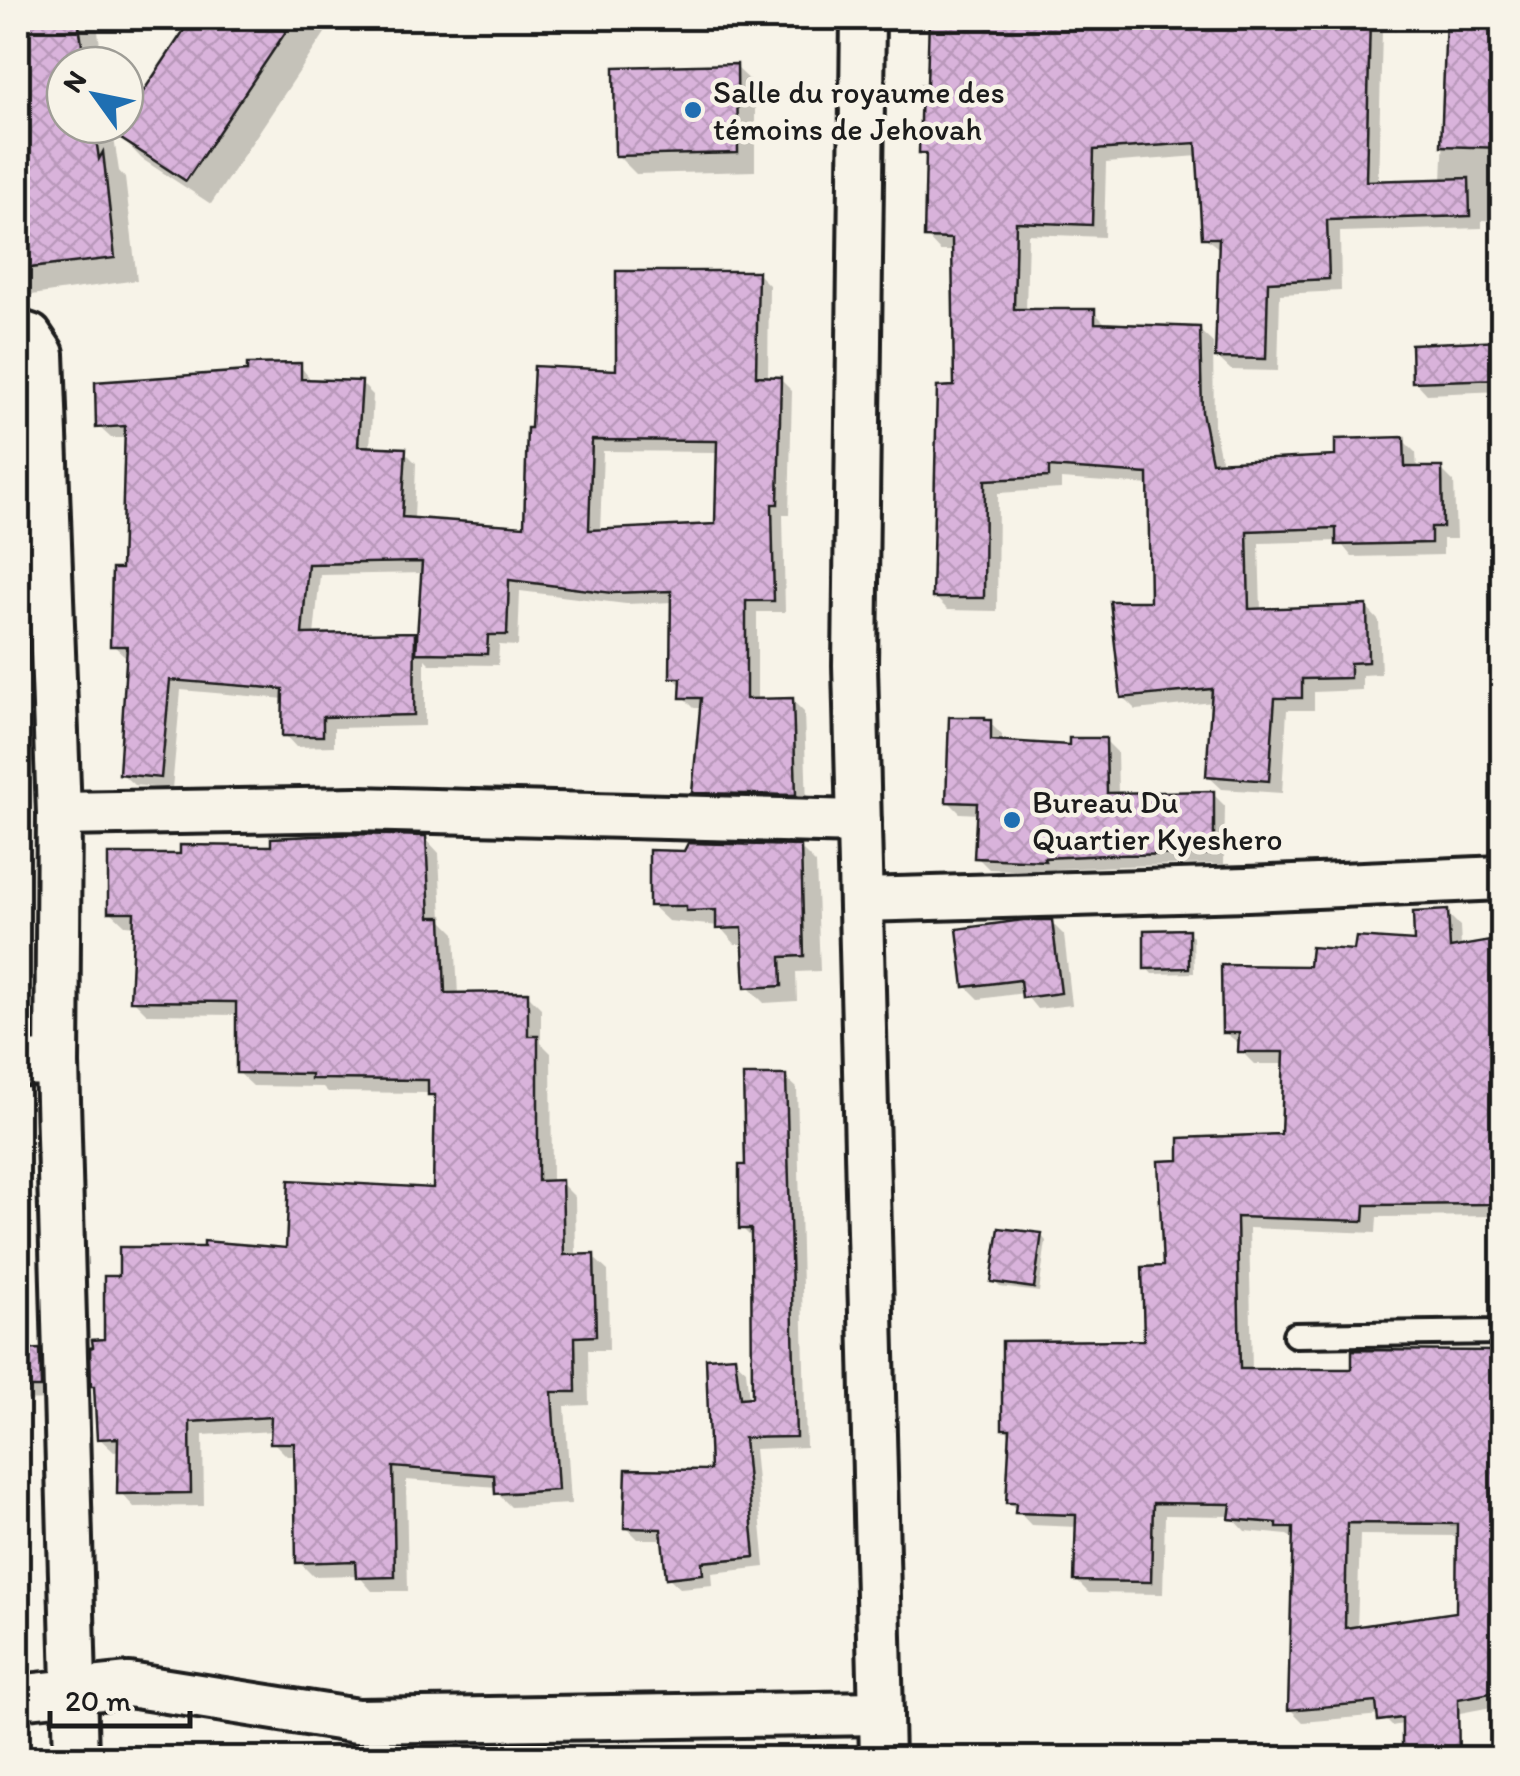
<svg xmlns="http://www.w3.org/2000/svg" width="1520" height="1776" font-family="Itim,sans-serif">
  <defs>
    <pattern id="building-cross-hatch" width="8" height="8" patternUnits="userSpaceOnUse" patternTransform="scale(2.5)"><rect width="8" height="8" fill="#d9b3db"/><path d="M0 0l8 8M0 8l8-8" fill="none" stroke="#ba99bb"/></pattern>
  </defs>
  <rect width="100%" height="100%" fill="#f7f3e8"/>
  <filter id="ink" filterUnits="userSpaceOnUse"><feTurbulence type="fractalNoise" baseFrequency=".01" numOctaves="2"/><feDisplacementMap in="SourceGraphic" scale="20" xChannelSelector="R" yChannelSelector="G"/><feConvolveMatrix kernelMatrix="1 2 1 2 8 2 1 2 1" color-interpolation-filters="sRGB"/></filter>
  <g filter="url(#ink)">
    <g fill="#0003" fill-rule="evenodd">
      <polygon points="18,18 96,18 103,65 65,65 65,125 112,125 119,171 125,178 137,280 18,297"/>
      <polygon points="195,18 335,18 211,204 142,159 118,134"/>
      <path d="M 931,18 L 1502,18 L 1502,221 L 1482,220 L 1482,228 L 1340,232 L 1341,291 L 1280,294 L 1278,371 L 1231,370 L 1217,357 L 1221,250 L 1204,237 L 1199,156 L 1106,163 L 1104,237 L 1028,234 L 1026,311 L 1094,312 L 1108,326 L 1199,330 L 1213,343 L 1214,427 L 1222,464 L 1338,458 L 1403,440 L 1416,453 L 1417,470 L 1441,469 L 1454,482 L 1456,539 L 1443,539 L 1443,555 L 1352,557 L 1339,541 L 1259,543 L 1261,611 L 1366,607 L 1379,621 L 1381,674 L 1362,675 L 1362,690 L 1314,692 L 1314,710 L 1287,710 L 1282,793 L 1222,789 L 1208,776 L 1213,702 L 1136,710 L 1123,697 L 1152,604 L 1151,485 L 1061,479 L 1061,489 L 998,493 L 997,611 L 948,610 L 935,597 L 957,388 L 955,251 L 940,251 L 927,237 L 929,159 L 922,152 L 929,87 ZM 1448,28 L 1442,182 L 1378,183 L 1382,31 Z"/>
      <polygon points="736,67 755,85 755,171 636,174 617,155"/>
      <path d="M 757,273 L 769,285 L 768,379 L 780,379 L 792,391 L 789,515 L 783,515 L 785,612 L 757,612 L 757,702 L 792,700 L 804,712 L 807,806 L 707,804 L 695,792 L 702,708 L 694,708 L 683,697 L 683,687 L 673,677 L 673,602 L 626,604 L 520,591 L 518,646 L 499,645 L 498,665 L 430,664 L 425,659 L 425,726 L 334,728 L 334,746 L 296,747 L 285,735 L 285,699 L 181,690 L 172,789 L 134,785 L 122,774 L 129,657 L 125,656 L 113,645 L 123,571 L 127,438 L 111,438 L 99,427 L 250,374 L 300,366 L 312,381 L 361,383 L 373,395 L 370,449 L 404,451 L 416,463 L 414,520 L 526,529 L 618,373 ZM 603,451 L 719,452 L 717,527 L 600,532 ZM 424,573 L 419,641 L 414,635 L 314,636 L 320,575 Z"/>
      <polygon points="1502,342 1502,391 1427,394 1415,381 1413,346"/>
      <polygon points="18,544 27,553 23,610 18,610"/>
      <polygon points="18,710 29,721 28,757 18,757"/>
      <polygon points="990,723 1002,735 1002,743 1072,747 1105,740 1117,752 1118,795 1213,794 1225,806 1224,864 1121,866 1055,869 1055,872 989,869 977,857 979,814 960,813 948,801"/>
      <polygon points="425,838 439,853 442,920 455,933 458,996 527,994 541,1008 541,1043 551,1053 552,1183 561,1183 575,1197 576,1257 593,1257 608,1271 609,1350 588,1350 589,1405 565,1406 571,1504 511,1507 497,1493 497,1487 406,1480 408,1591 372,1591 358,1575 313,1576 299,1562 297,1456 287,1456 273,1442 273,1431 203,1435 204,1506 134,1507 120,1492 120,1451 114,1452 99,1438 106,1341 288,1250 436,1191 437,1101 429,1093 328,1092 323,1087 253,1086 238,1072 239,1015 147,1014 133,1000 136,926 125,925 110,911 182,857"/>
      <polygon points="800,848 816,864 820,971 796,972 797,1001 764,1003 748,987 745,944 735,944 719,926 668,921 651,905"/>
      <polygon points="18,892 25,899 30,958 18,959"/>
      <path d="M 1447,913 L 1460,926 L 1461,948 L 1502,942 L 1502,1261 L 1501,1216 L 1377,1217 L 1376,1233 L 1249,1228 L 1252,1371 L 1354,1372 L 1354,1353 L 1502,1354 L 1502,1705 L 1392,1726 L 1381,1715 L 1303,1722 L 1290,1709 L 1295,1540 L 1287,1535 L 1245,1531 L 1231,1516 L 1165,1515 L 1163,1594 L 1089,1593 L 1076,1580 L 1078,1527 L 1031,1525 L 1009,1502 L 1012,1436 L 1004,1428 L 1147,1342 L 1166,1269 L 1182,1162 L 1284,1136 L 1286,1064 L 1254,1064 L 1241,1051 L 1241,1045 L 1224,1032 L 1312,969 L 1356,953 L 1416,943 ZM 1360,1535 L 1460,1536 L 1459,1614 L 1357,1629 Z"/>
      <polygon points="1051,922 1064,935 1072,1005 1037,1009 1024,993 979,999 966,986"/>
      <polygon points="1188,931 1193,937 1194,973 1152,974 1147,968"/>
      <polygon points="785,1077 797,1088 806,1447 754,1449 765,1567 712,1573 713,1585 680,1588 668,1577 665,1539 638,1539 626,1527 713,1473 734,1359 746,1370 749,1400 755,1400 754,1240 742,1228 747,1167"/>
      <polygon points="1041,1235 1046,1241 1039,1292 1000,1287 994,1282"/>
      <polygon points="18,1352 39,1352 52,1365 53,1400 18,1401"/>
      <polygon points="500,1752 511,1758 496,1758"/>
    </g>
    <g fill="url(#building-cross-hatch)" stroke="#1c1c1c" stroke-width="2.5" fill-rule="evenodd">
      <polygon points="18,18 78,18 85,65 65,65 65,125 94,125 99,159 103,152 115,258 21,269 18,243"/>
      <polygon points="192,18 295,18 186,181 115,135 121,125 125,125 125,119"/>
      <polygon points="929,18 1370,18 1366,181 1469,178 1470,216 1327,220 1329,279 1268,282 1266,359 1215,358 1219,238 1202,238 1196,143 1094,150 1092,225 1016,222 1014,309 1095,309 1095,323 1200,327 1202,412 1212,462 1335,456 1335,439 1404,437 1405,467 1442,467 1443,527 1431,527 1431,543 1336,545 1336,528 1247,531 1249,609 1367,605 1368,662 1350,663 1350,678 1302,679 1302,698 1275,698 1269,781 1206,776 1212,689 1121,698 1110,601 1150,601 1148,474 1049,467 1049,477 985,480 984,598 932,598 937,387 954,386 952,239 924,238 926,153 919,153 921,85 927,85"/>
      <polygon points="1446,18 1502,18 1502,148 1441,146"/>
      <polygon points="737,64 738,153 615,156 614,67"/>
      <path d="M 616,271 L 758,271 L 756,376 L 781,377 L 778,504 L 772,504 L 774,601 L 746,601 L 746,699 L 793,698 L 796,795 L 692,793 L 701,698 L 680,698 L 681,678 L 670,678 L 671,591 L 612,593 L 509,580 L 507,635 L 488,635 L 487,654 L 416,653 L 422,562 L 308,564 L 302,634 L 415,632 L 414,715 L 323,717 L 323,736 L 282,736 L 283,689 L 170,680 L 161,778 L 119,774 L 127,646 L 110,646 L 112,569 L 121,569 L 125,426 L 96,428 L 95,382 L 247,371 L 247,364 L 301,363 L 301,379 L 362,381 L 358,446 L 406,448 L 402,517 L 524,526 L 527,428 L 531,428 L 534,366 L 616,370 ZM 592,440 L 717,441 L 715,524 L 589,530 Z"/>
      <polygon points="1502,340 1502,379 1412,382 1411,344"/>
      <polygon points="949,717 985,717 985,720 991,720 991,740 1069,745 1069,738 1106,738 1107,793 1214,791 1214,854 1108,855 1044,858 1045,861 974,858 977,803 946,802"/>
      <polygon points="357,834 426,836 430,917 442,917 445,993 528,992 528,1036 538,1036 538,1181 562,1180 564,1255 594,1254 596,1336 575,1337 576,1392 552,1392 558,1490 495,1494 494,1475 393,1467 395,1577 356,1578 355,1561 296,1563 294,1443 270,1443 271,1417 190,1422 191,1493 117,1494 118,1438 97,1439 94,1386 91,1386 90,1348 93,1347 92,1340 104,1339 104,1276 119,1276 119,1247 204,1247 204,1241 286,1248 289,1180 433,1188 435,1095 428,1095 428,1080 311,1079 311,1074 236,1073 236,1002 130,1001 134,912 108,912 108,854 180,854 180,845 271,846 271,838"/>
      <polygon points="688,843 801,846 804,956 781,957 782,986 745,988 742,928 716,929 716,910 686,911 686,906 649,906 649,850 684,851"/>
      <path d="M 1448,910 L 1450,948 L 1502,939 L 1502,1204 L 1365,1205 L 1364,1221 L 1237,1217 L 1240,1369 L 1352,1369 L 1352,1350 L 1502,1351 L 1502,1691 L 1458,1699 L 1459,1758 L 1402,1758 L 1402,1718 L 1378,1721 L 1376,1702 L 1288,1710 L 1293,1528 L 1277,1528 L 1277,1523 L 1229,1519 L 1231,1504 L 1153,1503 L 1151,1582 L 1074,1581 L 1076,1515 L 1015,1513 L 1016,1503 L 1006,1503 L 1010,1429 L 1002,1429 L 1002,1341 L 1144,1340 L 1142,1267 L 1163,1266 L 1158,1161 L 1179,1160 L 1179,1138 L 1281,1134 L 1284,1052 L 1238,1052 L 1239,1033 L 1222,1033 L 1221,965 L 1309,966 L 1311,947 L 1354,950 L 1356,937 L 1414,941 L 1413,912 ZM 1347,1523 L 1457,1524 L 1456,1612 L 1345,1628 Z"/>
      <polygon points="1023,920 1052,920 1061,993 1022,998 1020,980 964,987 957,929"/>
      <polygon points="1189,929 1189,968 1144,969 1144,930"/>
      <polygon points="743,1075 786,1075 796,1437 744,1438 755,1557 702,1562 703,1574 666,1578 661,1529 624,1528 626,1469 710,1470 706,1358 735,1356 740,1398 752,1397 751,1229 739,1229 739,1165 745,1165"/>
      <polygon points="999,1228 1042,1233 1034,1288 991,1282"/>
      <polygon points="40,1349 41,1388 18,1388 18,1350"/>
    </g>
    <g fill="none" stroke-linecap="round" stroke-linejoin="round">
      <g stroke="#1c1c1c" stroke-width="30">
        <polyline id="service" points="1295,1335 1502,1332"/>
      </g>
      <g stroke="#1c1c1c" stroke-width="50">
        <g id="minor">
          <polyline points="863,18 855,665 882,1758"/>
          <polyline points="18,332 30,336 42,354 59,814 57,1064 76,1758"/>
          <polyline points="59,814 357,809 859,822"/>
          <polyline points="861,900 1247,889 1502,878"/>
          <polyline points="18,1063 57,1064"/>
          <polyline points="18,1697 129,1685 357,1721 881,1713"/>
        </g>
      </g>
      <use href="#service" stroke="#f7f3e8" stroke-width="22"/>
      <use href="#minor" stroke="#f7f3e8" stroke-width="42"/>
    </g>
  </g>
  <g fill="#1f6fb2" stroke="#f7f3e8" stroke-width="4">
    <circle cx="693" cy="110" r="10"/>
    <circle cx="1012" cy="820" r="10"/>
  </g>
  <g text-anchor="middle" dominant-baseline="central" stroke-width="9" stroke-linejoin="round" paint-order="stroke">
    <g font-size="32" fill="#1c1c1c" stroke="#f7f3e8" text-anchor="start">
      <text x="713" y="92">Salle du royaume des<tspan x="713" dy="37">témoins de Jehovah</tspan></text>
      <text x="1032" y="802">Bureau Du<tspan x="1032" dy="37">Quartier Kyeshero</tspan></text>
    </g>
  </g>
  <rect width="1520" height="1776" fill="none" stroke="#f7f3e8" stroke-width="60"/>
  <rect x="30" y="30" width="1460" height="1716" fill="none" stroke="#1c1c1c" stroke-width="4" filter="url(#ink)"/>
  <g transform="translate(95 95) rotate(303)"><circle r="48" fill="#f7f3e8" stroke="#9f9d96" stroke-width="2.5"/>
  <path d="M0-8L18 38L0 25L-18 38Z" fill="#1f6fb2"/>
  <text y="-15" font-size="28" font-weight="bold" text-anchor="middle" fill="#1c1c1c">N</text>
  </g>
  <path d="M50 1711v15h140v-15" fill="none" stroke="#1c1c1c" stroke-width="5"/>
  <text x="65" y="1711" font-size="30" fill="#1c1c1c" stroke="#f7f3e8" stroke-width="8" paint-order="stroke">20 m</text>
</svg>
